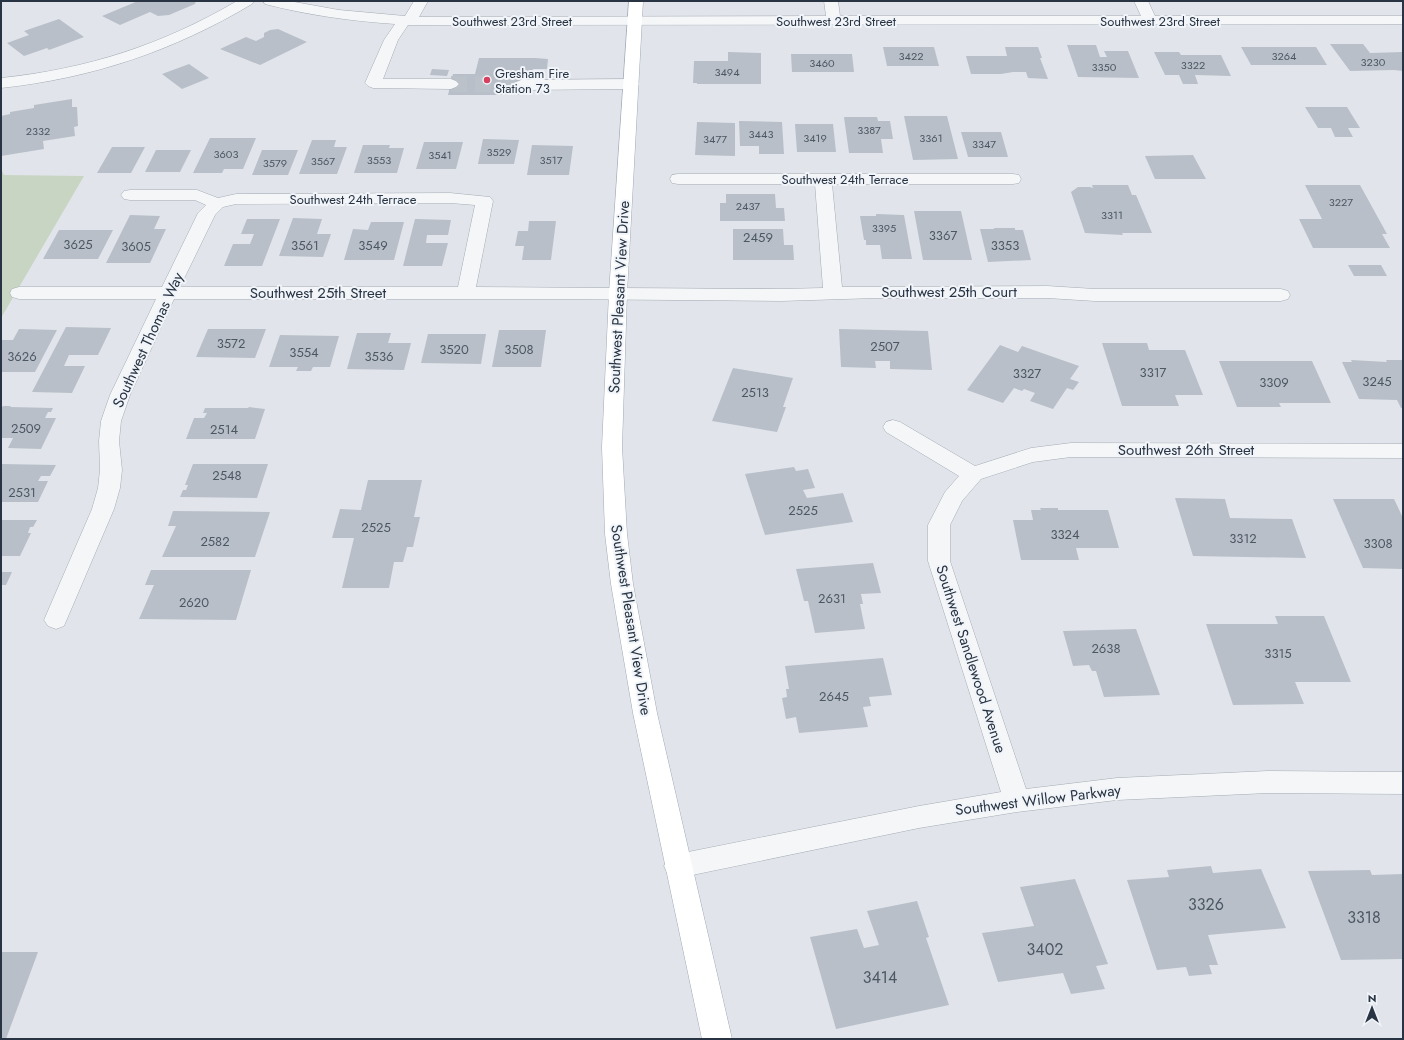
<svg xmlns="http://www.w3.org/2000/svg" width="1404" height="1040" font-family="Jost,sans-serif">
  <rect width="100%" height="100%" fill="#e1e5eb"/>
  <polygon fill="#c8d5c2" points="1,169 4,175 84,176 1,318"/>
  <g fill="#b8bfc8">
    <polygon points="138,1 196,1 195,4 169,15 158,16 150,12 120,25 102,16"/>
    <polygon points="59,19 84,37 49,50 47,48 24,56 7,43 29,35 24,31"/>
    <polygon points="278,29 307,42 260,65 220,49 246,37 256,41 264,37 264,33 270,30"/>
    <polygon points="1330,44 1363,44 1370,53 1403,52 1403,71 1394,70 1350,71"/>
    <polygon points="1067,45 1096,45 1100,57 1107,57 1104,51 1128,51 1139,78 1078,77"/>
    <polygon points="883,47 934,47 939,66 887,66"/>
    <polygon points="1005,47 1038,47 1042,58 1040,58 1048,79 1028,78 1026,72 1013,72 1001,74 971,74 966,56 1007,56"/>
    <polygon points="1241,47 1316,47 1327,65 1251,65"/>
    <polygon points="728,52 761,53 761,84 697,84 697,83 693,83 694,61 728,61"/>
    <polygon points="1154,52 1179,52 1181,55 1221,55 1231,76 1195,75 1198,84 1183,84 1179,75 1165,75"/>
    <polygon points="791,54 852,54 854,72 792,72"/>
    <polygon points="479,58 535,58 548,59 547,69 533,69 531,75 523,75 519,95 448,95 453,74 475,74"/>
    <polygon points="189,64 209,78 182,89 162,74"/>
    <polygon points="432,69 449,70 447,76 430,75"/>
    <polygon points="72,99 72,107 77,107 78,126 74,127 75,136 43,141 44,149 1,156 1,116 10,114 10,112 34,108 34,105"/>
    <polygon points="1305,107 1347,107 1360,128 1348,128 1353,137 1335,137 1331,128 1318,128"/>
    <polygon points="904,116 947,116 958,159 913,160"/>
    <polygon points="844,117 877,117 878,121 890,121 893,139 881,139 883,153 849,153"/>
    <polygon points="739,121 782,122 784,154 759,154 759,146 740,146"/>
    <polygon points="697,122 735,123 735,156 695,155"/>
    <polygon points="795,124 833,124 836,152 797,152"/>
    <polygon points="961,132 1001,132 1008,157 968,157"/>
    <polygon points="210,138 256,138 243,169 224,169 222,173 193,173"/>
    <polygon points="483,139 519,140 514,164 478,164"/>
    <polygon points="312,140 336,140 334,147 347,147 337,174 299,174"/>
    <polygon points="424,142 463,142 456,169 416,169"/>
    <polygon points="363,145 390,145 389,148 404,148 397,173 354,173"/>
    <polygon points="532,145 573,146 569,175 527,175"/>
    <polygon points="112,147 145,147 131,173 97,173"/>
    <polygon points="156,150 191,150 180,172 145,172"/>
    <polygon points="262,150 298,150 288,175 252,175"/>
    <polygon points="1193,155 1206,179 1155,179 1145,156"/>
    <polygon points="1092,185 1128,185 1132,195 1136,195 1152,233 1122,233 1123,235 1085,233 1071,192 1078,187 1090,187 1093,188"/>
    <polygon points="1305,185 1360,185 1387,234 1382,234 1390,248 1313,248 1299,219 1322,219"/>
    <polygon points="726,194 775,194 776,208 784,208 785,221 720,221 720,203 726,203"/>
    <polygon points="914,211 961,211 972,260 923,260"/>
    <polygon points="876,214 904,215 912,259 882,259 880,245 866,245 866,240 864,240 860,216 876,216"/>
    <polygon points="130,215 160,216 154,229 166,229 150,263 106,263"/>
    <polygon points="293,218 322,219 317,234 331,234 323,257 279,256"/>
    <polygon points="247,219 280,219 262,266 224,266 233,244 250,244 254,234 241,234"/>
    <polygon points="415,219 451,220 448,235 427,235 426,243 448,243 442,266 403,266"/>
    <polygon points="529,221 556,221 551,260 522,260 524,246 515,246 518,231 528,231"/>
    <polygon points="371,222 404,222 394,260 344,260 353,229 368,230"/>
    <polygon points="994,228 1015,228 1015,230 1023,230 1031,260 988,262 980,229 994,229"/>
    <polygon points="733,229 783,229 784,245 793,245 794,260 733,260"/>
    <polygon points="59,230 113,230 98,259 43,259"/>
    <polygon points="1348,265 1381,265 1387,276 1354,276"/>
    <polygon points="66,327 111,328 98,355 69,355 64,366 85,366 72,393 32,392"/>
    <polygon points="19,329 57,330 35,372 1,372 1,340 13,340"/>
    <polygon points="208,329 266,329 255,358 196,357"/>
    <polygon points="839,329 928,331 932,370 890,369 890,361 875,361 876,368 841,367"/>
    <polygon points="499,330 546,330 541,367 492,367"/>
    <polygon points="357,333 391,333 388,343 411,343 404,370 347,369"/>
    <polygon points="428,334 486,334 481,364 421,363"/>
    <polygon points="280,335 339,336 330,367 313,367 311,371 296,371 298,367 269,367"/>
    <polygon points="1102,343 1147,343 1149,350 1185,350 1203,395 1175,395 1179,406 1122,406"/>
    <polygon points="1000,345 1018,352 1022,346 1079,366 1070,379 1079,382 1073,390 1067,388 1053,409 1030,401 1035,393 1024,389 1022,391 1014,388 1003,403 967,390"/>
    <polygon points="1351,360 1387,362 1386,360 1403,360 1403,408 1401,408 1397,400 1359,399 1342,362 1352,362"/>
    <polygon points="1219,361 1312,361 1331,403 1279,403 1281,407 1237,407"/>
    <polygon points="733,368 793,378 783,407 786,407 777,432 712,421"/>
    <polygon points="4,406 11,406 10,407 53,408 51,412 48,412 45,418 56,418 41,449 8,448 13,438 1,438 1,407"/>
    <polygon points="249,407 265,409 255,439 186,439 194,418 204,418 207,413 203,413 205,408 248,408"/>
    <polygon points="1,464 56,465 50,476 41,476 38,481 48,481 38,502 1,502"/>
    <polygon points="193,464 268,464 257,498 180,497 183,490 186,490 188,485 185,485"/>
    <polygon points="794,467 796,471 808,469 815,488 803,490 807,498 843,493 853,522 765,535 745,474"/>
    <polygon points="368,480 422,480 414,517 420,517 413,547 407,547 403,562 394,562 389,588 342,588 354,538 332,538 340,509 361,510"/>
    <polygon points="1175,498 1225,499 1230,518 1292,519 1306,558 1193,556"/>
    <polygon points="1333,499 1394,499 1403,518 1403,569 1363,568"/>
    <polygon points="1040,508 1058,508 1058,510 1108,510 1119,548 1076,548 1079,560 1021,560 1013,520 1033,520 1031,510 1041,510"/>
    <polygon points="173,511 270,512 255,557 162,557 176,526 168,526"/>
    <polygon points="1,520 37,520 33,527 30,527 28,533 31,533 20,556 1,556"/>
    <polygon points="873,563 881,593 861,594 863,604 860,604 865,629 815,633 808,601 804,601 796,569"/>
    <polygon points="151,570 251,570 236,620 139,619 154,585 145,585"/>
    <polygon points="1,572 12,572 6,585 1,585"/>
    <polygon points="1275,616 1324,616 1351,682 1295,682 1304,704 1233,705 1206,624 1278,624"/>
    <polygon points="1136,629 1160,695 1104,697 1096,671 1092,671 1089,665 1073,666 1063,631"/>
    <polygon points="883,658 892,695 869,697 871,706 863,707 868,727 799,733 796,717 786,719 782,698 787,697 786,689 789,689 785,666"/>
    <polygon points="1211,866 1213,873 1261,869 1286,928 1208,935 1218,965 1209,965 1212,974 1189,976 1186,967 1157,970 1127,880 1169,877 1167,870"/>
    <polygon points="1370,870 1372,875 1403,874 1403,959 1341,960 1308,871"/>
    <polygon points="1075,879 1108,964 1096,966 1105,989 1071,994 1063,973 998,982 982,933 1034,926 1020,887"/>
    <polygon points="917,901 929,937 926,938 949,1005 836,1029 810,937 857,929 864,948 879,945 867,911"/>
    <polygon points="1,952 38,952 6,1039 1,1039"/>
  </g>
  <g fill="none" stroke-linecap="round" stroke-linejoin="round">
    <polyline stroke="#bcc2c9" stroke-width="16" stroke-dasharray="16 8" stroke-linecap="butt" points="451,84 521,85"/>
    <g stroke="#a6acb5" stroke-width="1">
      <g id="minor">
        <path d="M 237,1 L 254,1 L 252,4 C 173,51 93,78 1,88 L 1,78 C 87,69 162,45 237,1 Z"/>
        <path d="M 263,1 L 289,1 L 339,10 L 405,16 L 414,1 L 428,1 L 419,17 L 826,16 L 824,1 L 838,1 L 840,16 L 1141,16 L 1134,1 L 1148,1 L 1155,16 L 1403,16 L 1403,24 L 408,25 L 398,40 L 383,79 L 451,79 L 456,81 L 459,84 L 456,87 L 451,89 L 373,88 L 368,86 L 365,83 L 384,40 L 395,24 C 351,21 307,15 265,4 Z"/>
        <polygon points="631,79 636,81 639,84 636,87 631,89 521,90 516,88 513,85 516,82 521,80"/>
        <path d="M 678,174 L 1013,174 L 1019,175 L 1021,179 L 1019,183 L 1013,184 L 832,184 L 842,287 L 1047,286 L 1095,289 L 1281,289 L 1288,291 L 1290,295 L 1288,299 L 1281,301 L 1095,301 L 1047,298 L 876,298 L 781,301 L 558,299 L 174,299 L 130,395 L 121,421 L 119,441 L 122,470 L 120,488 L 114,509 L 64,626 L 56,629 L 48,626 L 44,620 L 92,509 L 98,488 L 100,470 L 99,441 L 101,421 L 110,395 L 156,299 L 19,299 L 12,297 L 10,293 L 12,289 L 19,287 L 162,287 L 198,213 L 206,205 L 195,200 L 130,200 L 124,199 L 121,195 L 124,191 L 130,190 L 197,190 L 218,198 L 236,194 L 450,193 L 490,197 L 493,201 L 476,287 L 781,289 L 823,288 L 815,184 L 678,184 L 672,183 L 670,179 L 672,175 ZM 450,203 L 475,205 L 458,287 L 180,287 L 215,215 L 223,207 L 236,204 Z"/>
        <polygon points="893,420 900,422 975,466 1031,448 1071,443 1403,444 1403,458 1071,457 1033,462 981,479 962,501 950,525 950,561 1026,789 1117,778 1268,771 1403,772 1403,794 1268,793 1117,800 1017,812 919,828 678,878 668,875 664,866 668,857 678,854 919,806 1001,792 928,561 928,525 945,492 959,476 886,432 883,427 886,422"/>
      </g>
    </g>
    <g stroke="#a0aab7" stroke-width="1">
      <polygon id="major" points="629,1 643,1 627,293 622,447 627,534 633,584 657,713 732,1039 702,1039 633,713 611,584 605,534 602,447 609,293"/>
    </g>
    <use href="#minor" fill="#f4f6f8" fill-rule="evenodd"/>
    <use href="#major" fill="#fff" fill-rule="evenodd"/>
  </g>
  <circle fill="#d64060" stroke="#f1f4f8" stroke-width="1.5" cx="487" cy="80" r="4"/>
  <g text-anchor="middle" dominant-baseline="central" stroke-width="4" stroke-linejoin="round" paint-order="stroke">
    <g font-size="11" fill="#4c5764">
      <text x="911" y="56">3422</text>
      <text x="1284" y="56">3264</text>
      <text x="1373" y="62">3230</text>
      <text x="822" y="63">3460</text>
      <text x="1193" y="65">3322</text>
      <text x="1104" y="67">3350</text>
      <text x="727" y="72">3494</text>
      <text x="869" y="130">3387</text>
      <text x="38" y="131">2332</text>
      <text x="761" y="134">3443</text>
      <text x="815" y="138">3419</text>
      <text x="931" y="138">3361</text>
      <text x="715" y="139">3477</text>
      <text x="984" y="144">3347</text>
      <text x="499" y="152">3529</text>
      <text x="226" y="154">3603</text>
      <text x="440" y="155">3541</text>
      <text x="379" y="160">3553</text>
      <text x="551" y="160">3517</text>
      <text x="323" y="161">3567</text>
      <text x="275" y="163">3579</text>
      <text x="1341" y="202">3227</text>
      <text x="748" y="206">2437</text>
      <text x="1112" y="215">3311</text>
      <text x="884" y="228">3395</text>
    </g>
    <g font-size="13" fill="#283443" stroke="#f1f4f8">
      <text x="512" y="21">Southwest 23rd Street</text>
      <text x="836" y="21">Southwest 23rd Street</text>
      <text x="1160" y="21">Southwest 23rd Street</text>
      <text x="845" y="179">Southwest 24th Terrace</text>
      <text x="353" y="199">Southwest 24th Terrace</text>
    </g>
    <g font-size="13" fill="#283443" stroke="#f1f4f8" text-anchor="start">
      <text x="495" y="73">Gresham Fire<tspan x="495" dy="15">Station 73</tspan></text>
    </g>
    <g font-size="13" fill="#4c5764">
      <text x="943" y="235">3367</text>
      <text x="758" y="237">2459</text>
      <text x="78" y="244">3625</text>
      <text x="305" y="245">3561</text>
      <text x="373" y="245">3549</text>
      <text x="1005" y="245">3353</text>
      <text x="136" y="246">3605</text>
      <text x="231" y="343">3572</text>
      <text x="885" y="346">2507</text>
      <text x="454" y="349">3520</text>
      <text x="519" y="349">3508</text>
      <text x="304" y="352">3554</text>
      <text x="22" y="356">3626</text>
      <text x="379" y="356">3536</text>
      <text x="1153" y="372">3317</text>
      <text x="1027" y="373">3327</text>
      <text x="1377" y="381">3245</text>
      <text x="1274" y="382">3309</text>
      <text x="755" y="392">2513</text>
      <text x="26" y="428">2509</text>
      <text x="224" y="429">2514</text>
      <text x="227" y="475">2548</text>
      <text x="22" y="492">2531</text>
      <text x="803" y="510">2525</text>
      <text x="376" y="527">2525</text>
      <text x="1065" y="534">3324</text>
      <text x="1243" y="538">3312</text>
      <text x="215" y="541">2582</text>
      <text x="1378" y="543">3308</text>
      <text x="832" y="598">2631</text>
      <text x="194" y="602">2620</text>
      <text x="1106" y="648">2638</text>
      <text x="1278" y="653">3315</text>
      <text x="834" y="696">2645</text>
    </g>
    <g font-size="15" fill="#283443" stroke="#f1f4f8">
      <text x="949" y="292">Southwest 25th Court</text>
      <text x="318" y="293">Southwest 25th Street</text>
      <text transform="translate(619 297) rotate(-87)">Southwest Pleasant View Drive</text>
      <text transform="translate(148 340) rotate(-65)">Southwest Thomas Way</text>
      <text x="1186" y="450">Southwest 26th Street</text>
      <text transform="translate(631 620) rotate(81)">Southwest Pleasant View Drive</text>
      <text transform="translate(971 659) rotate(72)">Southwest Sandlewood Avenue</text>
      <text transform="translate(1038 800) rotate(-7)">Southwest Willow Parkway</text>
    </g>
    <g font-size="16" fill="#4c5764">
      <text x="1206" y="904">3326</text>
      <text x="1364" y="917">3318</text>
      <text x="1045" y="949">3402</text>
      <text x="880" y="977">3414</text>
    </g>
  </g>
  <rect width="1404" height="1040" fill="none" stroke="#283443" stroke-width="4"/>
  <g transform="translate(1372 1008)" stroke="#f1f4f8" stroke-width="3" paint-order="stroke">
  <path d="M0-3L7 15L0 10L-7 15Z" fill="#283443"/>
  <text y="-6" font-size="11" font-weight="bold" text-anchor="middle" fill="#283443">N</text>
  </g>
</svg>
